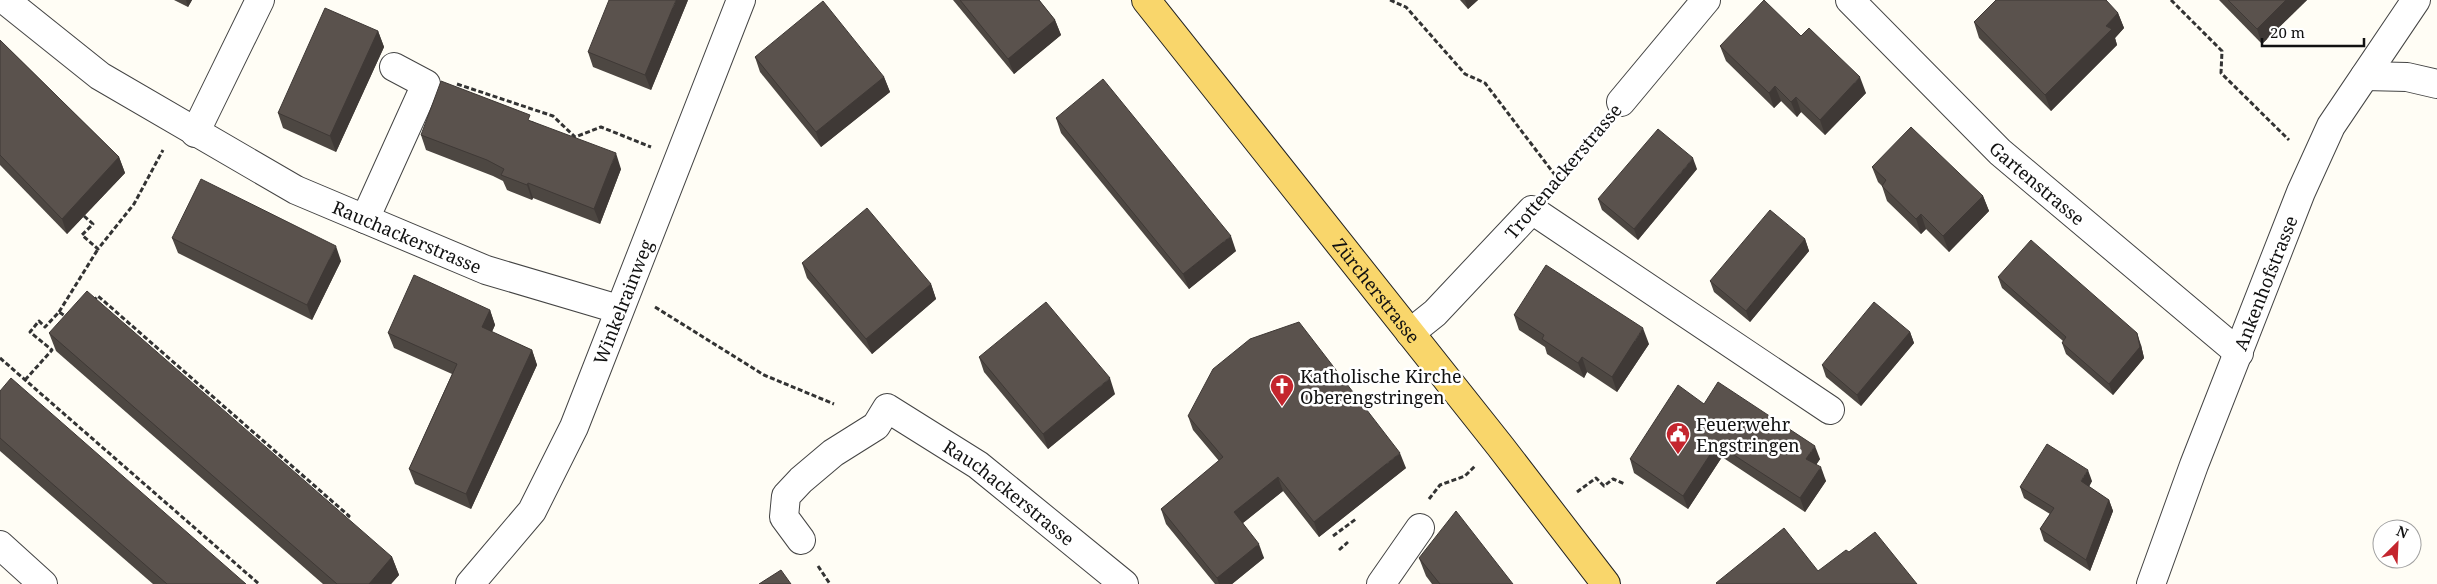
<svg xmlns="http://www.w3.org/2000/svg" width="2437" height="584" font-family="'Noto Serif',serif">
  <rect width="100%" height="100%" fill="#fffdf5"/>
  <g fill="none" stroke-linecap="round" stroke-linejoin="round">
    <g stroke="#444" stroke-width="30">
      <g id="minor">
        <path id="s1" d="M 5,0 L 100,76 L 296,190 L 486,270 L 618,309"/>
        <path id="s2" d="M 1850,0 L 2000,152 L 2239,353"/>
        <polyline points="2365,76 2407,77 2437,84"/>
        <polyline points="1621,102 1706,0"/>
        <polyline points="195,133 260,0"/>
        <polyline points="365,219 426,84 394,67"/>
        <polyline points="1410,333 1435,313 1532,210 1830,410"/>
        <path id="s3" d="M 801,540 L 784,517 L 786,496 L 801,480 L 833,453 L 876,426 L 887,408 L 978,465 L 1124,584"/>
        <polyline points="0,545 43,584"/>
        <path id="s4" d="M 470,584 L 532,511 L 574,427 L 741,0"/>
        <polyline points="1381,584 1420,528"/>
        <path id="s5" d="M 2151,584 L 2194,465 L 2301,192 L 2331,126 L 2416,0"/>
      </g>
    </g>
    <g stroke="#222" stroke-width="30">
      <g id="major">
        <path id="s6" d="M 1146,0 L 1500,446 L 1606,584"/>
      </g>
    </g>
    <g stroke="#333" stroke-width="3" stroke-dasharray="5 2.5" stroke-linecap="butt">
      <polyline points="1390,0 1406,7 1465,74 1485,83 1558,179"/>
      <polyline points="2171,0 2222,51 2221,73 2289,140"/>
      <polyline points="457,84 553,116 575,137 601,127 651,147"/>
      <polyline points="1552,186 1602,126"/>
      <polyline points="84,216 93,224 82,235 98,249 134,204 163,150"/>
      <polyline points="93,301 98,296 349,516 346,520"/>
      <polyline points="655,307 764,375 834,404"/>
      <polyline points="59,312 98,249"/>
      <polyline points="0,358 259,584"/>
      <polyline points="25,380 52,350 30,332 39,321 45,327 59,312 68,318"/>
      <polyline points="1577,492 1596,478 1604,486 1613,479 1625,484"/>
      <polyline points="1429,499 1440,485 1465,476 1475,466"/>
      <polyline points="1333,536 1356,519"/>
      <polyline points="1339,550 1348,542"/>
      <polyline points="818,566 830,584"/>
    </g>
    <use href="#minor" stroke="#fff" stroke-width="28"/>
    <use href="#major" stroke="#f9d66b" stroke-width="28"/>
  </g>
  <g fill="#4d4742">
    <polygon points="174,0 192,0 188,7"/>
    <polygon points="688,0 651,90 593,67 588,52"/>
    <polygon points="953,0 1039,0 1055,20 1061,35 1014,74"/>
    <polygon points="1460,0 1478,0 1468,9"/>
    <polygon points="2219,0 2307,0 2262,44"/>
    <polygon points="2118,13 2124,28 2115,38 2117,45 2051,111 1979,38 1974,22"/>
    <polygon points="378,31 384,47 336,152 283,128 278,113"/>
    <polygon points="1801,36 1866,93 1825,135 1801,112 1797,117 1781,101 1774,108 1726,61 1720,46"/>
    <polygon points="0,40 119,157 125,173 67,234 0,165"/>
    <polygon points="755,57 884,77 890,92 821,147 760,72"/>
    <polygon points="1056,118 1236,251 1189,289 1061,133"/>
    <polygon points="532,121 621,169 600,224 533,198 532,200 507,190 503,181 493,176 426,150 421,135"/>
    <polygon points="1872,167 1983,196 1989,211 1949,252 1926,229 1921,234 1887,201 1882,186 1878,182"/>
    <polygon points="1697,169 1638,240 1602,210 1598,199"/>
    <polygon points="172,238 341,261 312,320 178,253"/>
    <polygon points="1805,239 1809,251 1750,322 1714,292 1710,281"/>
    <polygon points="802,263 931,284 936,299 872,354 807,278"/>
    <polygon points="1998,277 2141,345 2144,358 2113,395 2066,354 2062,343 2063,341 2002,288"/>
    <polygon points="490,310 495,325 492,332 532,350 537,365 471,509 415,484 409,469 452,374 394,348 388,333"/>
    <polygon points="1514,315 1649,344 1617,392 1587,372 1584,378 1547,354 1545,347 1519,330"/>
    <polygon points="1910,332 1914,343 1861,406 1826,377 1822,365"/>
    <polygon points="49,333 392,557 399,575 391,584 323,584 56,351"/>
    <polygon points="979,357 1115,394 1048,449 984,372"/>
    <polygon points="0,391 246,584 153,584 0,451"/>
    <polygon points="1704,404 1820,459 1816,465 1826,481 1805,512 1722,457 1688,509 1634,473 1630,459"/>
    <polygon points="1188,416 1406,468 1319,537 1283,491 1243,523 1264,558 1232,584 1215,584 1166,524 1161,509 1219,461 1193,430"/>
    <polygon points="2092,481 2089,487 2109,500 2113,511 2090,571 2044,541 2040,529 2050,514 2024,498 2020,487"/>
    <polygon points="1419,558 1513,584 1432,584 1426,576"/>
  </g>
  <g fill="#3f3936">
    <polygon points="186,0 192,0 188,7"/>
    <polygon points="676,0 688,0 651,90 645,75"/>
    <polygon points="1465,0 1478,0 1468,9"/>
    <polygon points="2286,0 2307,0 2262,44 2257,29"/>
    <polygon points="2118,13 2124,28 2115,38 2117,45 2051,111 2045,95"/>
    <polygon points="1055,20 1061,35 1014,74 1008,59"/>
    <polygon points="378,31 384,47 336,152 330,136"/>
    <polygon points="884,77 890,92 821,147 816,132"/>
    <polygon points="1860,77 1866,93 1825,135 1820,120"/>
    <polygon points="1775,86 1781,101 1774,108 1769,93"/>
    <polygon points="1796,97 1801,112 1797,117 1791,102"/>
    <polygon points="616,153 621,169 600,224 594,209"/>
    <polygon points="119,157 125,173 67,234 62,219"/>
    <polygon points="1693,158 1697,169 1638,240 1634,229"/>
    <polygon points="528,183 533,198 532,200 527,185"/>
    <polygon points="1983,196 1989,211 1949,252 1943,236"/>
    <polygon points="1921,214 1926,229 1921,234 1916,219"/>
    <polygon points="1231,236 1236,251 1189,289 1183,274"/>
    <polygon points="1805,239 1809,251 1750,322 1746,311"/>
    <polygon points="336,246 341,261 312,320 307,305"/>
    <polygon points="931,284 936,299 872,354 866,339"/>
    <polygon points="490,310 495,325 487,342 482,327"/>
    <polygon points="1643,328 1649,344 1617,392 1612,377"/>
    <polygon points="1910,332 1914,343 1861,406 1857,395"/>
    <polygon points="2137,333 2141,345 2144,358 2113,395 2109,384"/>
    <polygon points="532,350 537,365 471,509 466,494"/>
    <polygon points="1582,357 1587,372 1584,378 1578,363"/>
    <polygon points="1110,378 1115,394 1048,449 1043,434"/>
    <polygon points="1717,444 1722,457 1688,509 1683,496"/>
    <polygon points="1815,446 1820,459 1811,472 1806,459"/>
    <polygon points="1400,453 1406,468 1319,537 1314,522"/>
    <polygon points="1821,467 1826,481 1805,512 1800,498"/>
    <polygon points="2088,470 2092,481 2085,493 2081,481"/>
    <polygon points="1278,477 1283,491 1239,526 1234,512"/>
    <polygon points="2109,500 2113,511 2090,571 2086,560"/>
    <polygon points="1259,544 1264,558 1232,584 1219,584 1217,578"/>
    <polygon points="392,557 399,575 391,584 369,584"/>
  </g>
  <g fill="#5a524d" stroke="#3f3936">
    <polygon points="609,0 676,0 645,75 588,52"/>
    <polygon points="960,0 1039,0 1055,20 1008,59"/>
    <polygon points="1764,0 1801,36 1809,28 1860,77 1820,120 1796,97 1791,102 1775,86 1769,93 1720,46"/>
    <polygon points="1996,0 2106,0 2118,13 2106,26 2112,29 2045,95 1974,22"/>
    <polygon points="2228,0 2286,0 2257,29"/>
    <polygon points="823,1 884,77 816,132 755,57"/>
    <polygon points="325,8 378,31 330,136 278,113"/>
    <polygon points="0,40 119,157 62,219 0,155"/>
    <polygon points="1103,79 1231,236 1183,274 1056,118"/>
    <polygon points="441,81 530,115 528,120 616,153 594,209 528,183 527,185 501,175 504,169 487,160 421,135"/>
    <polygon points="1911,127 1983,196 1943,236 1921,214 1916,219 1882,186 1886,180 1872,167"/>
    <polygon points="1658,129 1693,158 1634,229 1598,199"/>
    <polygon points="201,179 336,246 307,305 172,238"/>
    <polygon points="867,208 931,284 866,339 802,263"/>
    <polygon points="1770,210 1805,239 1746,311 1710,281"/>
    <polygon points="2031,240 2137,333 2140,347 2109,384 2062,343 2066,337 1998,277"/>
    <polygon points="1546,265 1643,328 1612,377 1582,357 1578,363 1542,339 1544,335 1514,315"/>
    <polygon points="414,275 490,310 482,327 532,350 466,494 409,469 457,364 388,333"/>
    <polygon points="87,291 392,557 369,584 337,584 49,333"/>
    <polygon points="1046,302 1110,378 1043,434 979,357"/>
    <polygon points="1874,302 1910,332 1857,395 1822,365"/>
    <polygon points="1299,322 1400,453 1314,522 1278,477 1234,512 1259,544 1217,578 1161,509 1223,457 1188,416 1213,369 1250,339"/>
    <polygon points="11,378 246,584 167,584 0,438 0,391"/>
    <polygon points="1718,382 1815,446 1806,459 1821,467 1800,498 1717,444 1683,496 1630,459 1678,385 1704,404"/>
    <polygon points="2047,444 2088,470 2081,481 2109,500 2086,560 2040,529 2054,508 2020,487"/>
    <polygon points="1456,511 1513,584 1440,584 1419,558"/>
    <polygon points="1784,528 1818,571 1846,550 1849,552 1875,532 1917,584 1717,584 1716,583"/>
    <polygon points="781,570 791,584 759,584"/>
  </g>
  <defs>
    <g id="church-pin" transform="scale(1.25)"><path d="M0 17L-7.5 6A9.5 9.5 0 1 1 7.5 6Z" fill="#c4262e" stroke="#fff"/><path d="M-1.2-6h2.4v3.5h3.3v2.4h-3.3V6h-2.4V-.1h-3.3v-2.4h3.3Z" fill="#fff"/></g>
    <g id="civic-pin" transform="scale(1.25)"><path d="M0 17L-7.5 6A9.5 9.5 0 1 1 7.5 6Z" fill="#c4262e" stroke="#fff"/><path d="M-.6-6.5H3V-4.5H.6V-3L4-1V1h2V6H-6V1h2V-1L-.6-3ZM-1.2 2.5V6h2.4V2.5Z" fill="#fff"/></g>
  </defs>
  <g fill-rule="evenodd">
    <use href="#church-pin" x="1282" y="386"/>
    <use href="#civic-pin" x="1678" y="434"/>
  </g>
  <g text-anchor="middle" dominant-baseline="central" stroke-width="5" stroke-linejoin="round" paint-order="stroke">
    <g font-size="18" fill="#111" stroke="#fff">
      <text transform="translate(1563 171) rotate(-50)">Trottenackerstrasse</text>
      <text stroke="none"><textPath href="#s2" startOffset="262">Gartenstrasse</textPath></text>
      <text stroke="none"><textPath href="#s1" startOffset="469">Rauchackerstrasse</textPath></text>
      <text stroke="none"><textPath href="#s5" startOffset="322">Ankenhofstrasse</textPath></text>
      <text stroke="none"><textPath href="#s6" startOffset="371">Zürcherstrasse</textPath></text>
      <text stroke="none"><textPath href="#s4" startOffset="324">Winkelrainweg</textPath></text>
      <text stroke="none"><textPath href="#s3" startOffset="334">Rauchackerstrasse</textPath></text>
    </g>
    <g font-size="18" fill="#111" stroke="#fff" text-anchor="start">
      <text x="1300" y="376">Katholische Kirche<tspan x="1300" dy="21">Oberengstringen</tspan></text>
      <text x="1696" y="424">Feuerwehr<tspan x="1696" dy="21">Engstringen</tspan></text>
    </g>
  </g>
  <g transform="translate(2397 544) rotate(24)"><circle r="24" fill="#ffffff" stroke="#a0a0a0"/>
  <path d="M0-4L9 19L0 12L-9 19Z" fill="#c4262e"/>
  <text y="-8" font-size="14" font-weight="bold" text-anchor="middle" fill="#111111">N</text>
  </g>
  <path d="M2262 38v8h102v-8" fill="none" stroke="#111111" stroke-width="2.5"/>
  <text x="2270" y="38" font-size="15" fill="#111111" stroke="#ffffff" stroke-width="4" paint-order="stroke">20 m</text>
</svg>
